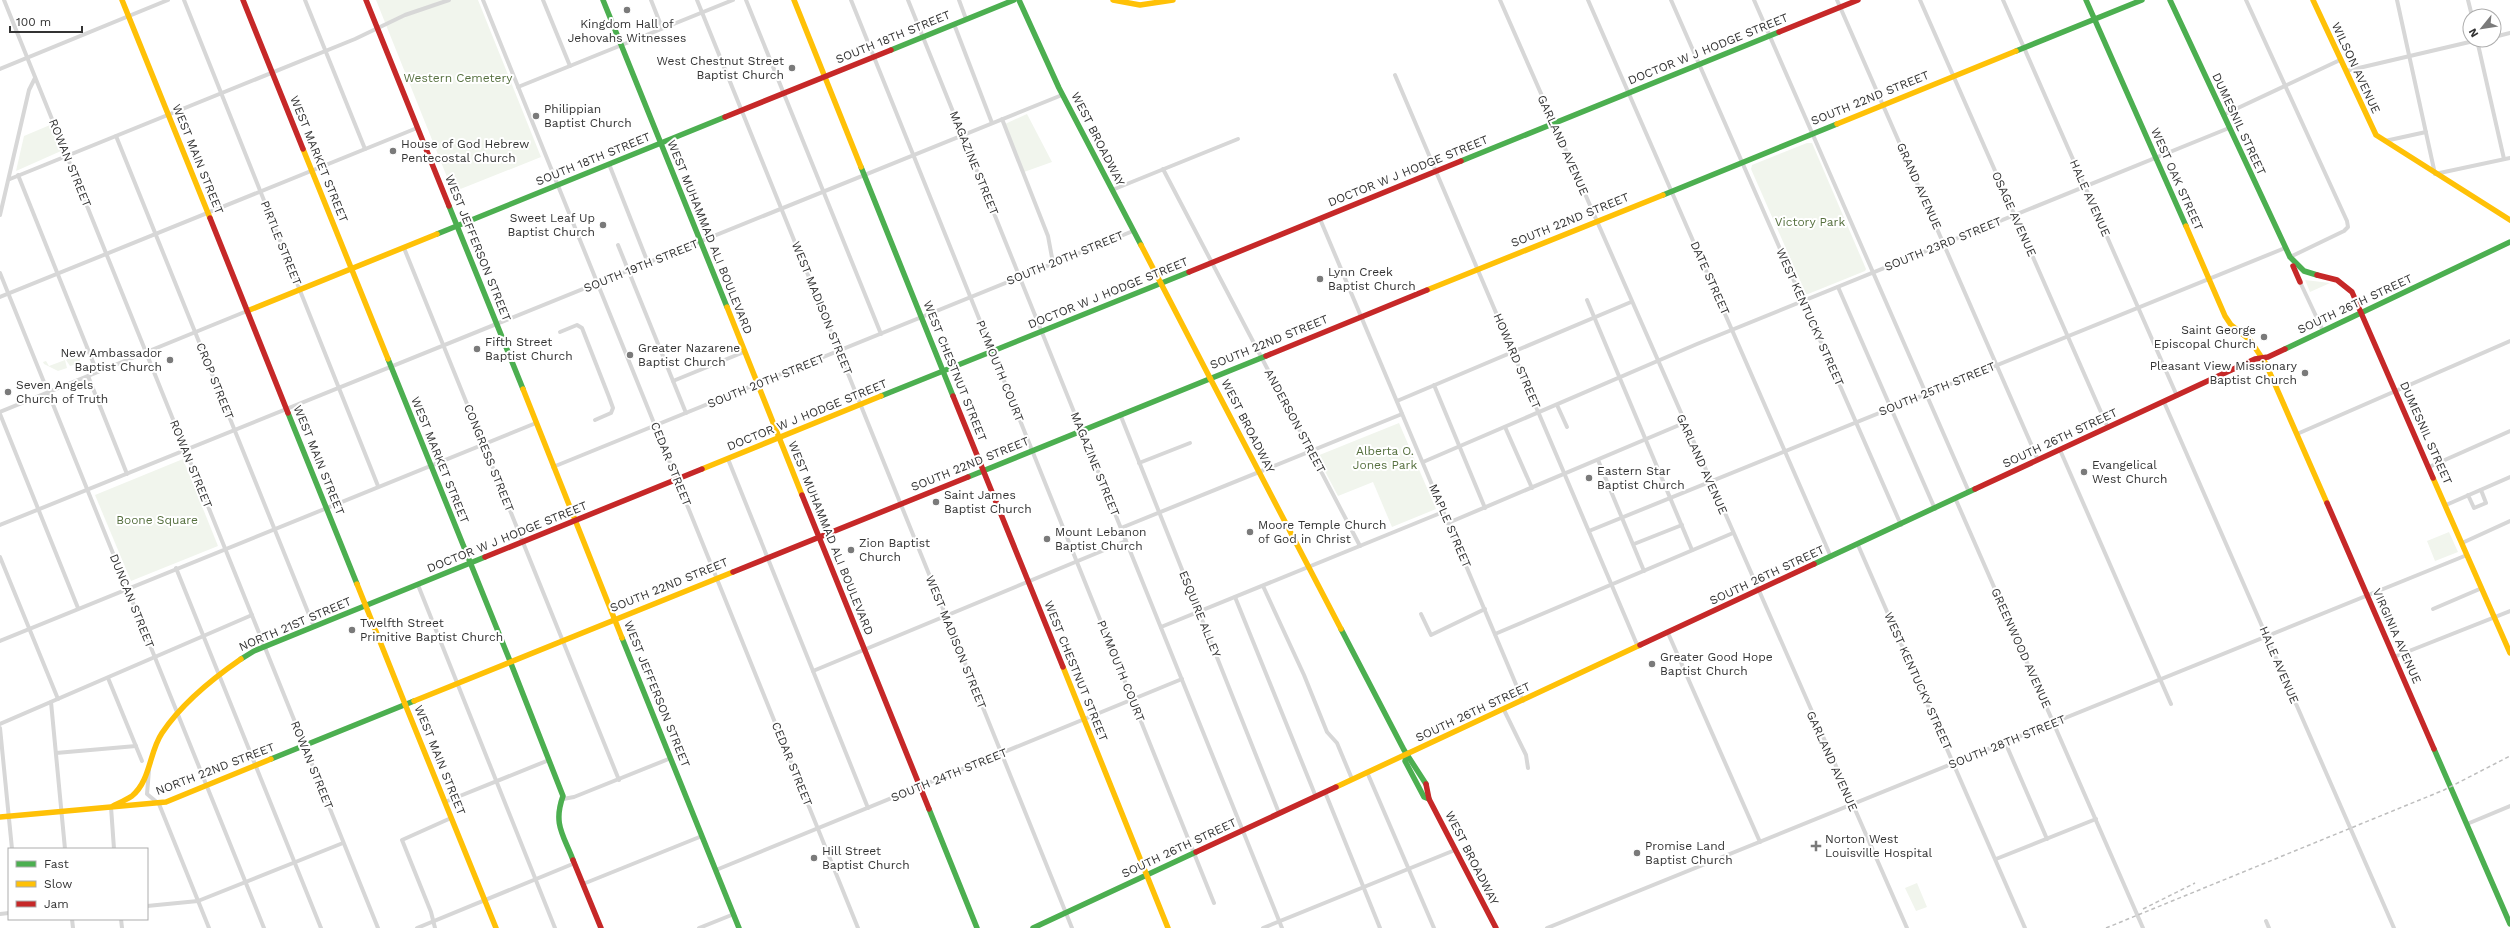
<svg xmlns="http://www.w3.org/2000/svg" width="2510" height="928" font-family="'Work Sans',sans-serif">
  <rect width="100%" height="100%" fill="#fff"/>
  <g fill="#f1f5ed">
    <polygon points="376,0 478,0 541,157 453,192"/>
    <polygon points="1027,114 1052,162 1024,172 1005,124"/>
    <polygon points="50,125 61,151 16,171 24,136"/>
    <polygon points="1807,143 1812,143 1866,269 1865,271 1808,294 1806,294 1751,169 1752,165"/>
    <polygon points="2305,280 2330,283 2310,292"/>
    <polygon points="83,351 79,363 70,366 66,360"/>
    <polygon points="65,360 67,368 58,371 44,364 43,362 46,361 49,366"/>
    <polygon points="1399,423 1436,509 1392,527 1373,482 1338,496 1317,456"/>
    <polygon points="183,459 218,546 131,581 95,495"/>
    <polygon points="2449,532 2458,552 2435,561 2427,541"/>
    <polygon points="1917,883 1927,907 1916,911 1905,888"/>
  </g>
  <g fill="none" stroke-linecap="round" stroke-linejoin="round">
    <g stroke="#d7d7d7" stroke-width="4">
      <polyline points="4,0 378,928"/>
      <polyline points="184,0 378,486"/>
      <polyline points="305,0 365,149"/>
      <polyline points="483,0 858,928"/>
      <polyline points="543,0 570,66"/>
      <polyline points="651,0 662,28"/>
      <polyline points="697,0 1072,928"/>
      <polyline points="746,0 881,334"/>
      <polyline points="851,0 1214,903"/>
      <polyline points="908,0 1282,928"/>
      <polyline points="959,0 966,19"/>
      <polyline points="1500,0 1907,928"/>
      <polyline points="1588,0 1831,557"/>
      <polyline points="1671,0 1901,525"/>
      <polyline points="1754,0 1969,492"/>
      <polyline points="1837,0 2038,460"/>
      <polyline points="1920,0 2108,428"/>
      <polyline points="2003,0 2177,396"/>
      <polyline points="2246,0 2347,221 2348,227 2344,231 2290,257"/>
      <polyline points="2397,0 2435,174 2510,158"/>
      <polyline points="2468,0 2472,16"/>
      <polyline points="954,24 992,123"/>
      <polyline points="2494,37 2510,33"/>
      <polyline points="2477,40 2504,159"/>
      <polyline points="0,69 168,0"/>
      <polyline points="2346,71 2478,40"/>
      <polyline points="1395,75 1638,647"/>
      <polyline points="518,87 733,0"/>
      <polyline points="2223,115 2340,60"/>
      <polyline points="1002,119 1048,236 1053,263"/>
      <polyline points="116,136 314,627"/>
      <polyline points="2385,141 2426,132"/>
      <polyline points="609,164 648,263"/>
      <polyline points="1163,169 1360,546"/>
      <polyline points="18,175 97,372"/>
      <polyline points="10,179 355,39 405,15 449,0"/>
      <polyline points="1112,190 1238,139"/>
      <polyline points="0,215 29,90 35,78"/>
      <polyline points="1320,219 1523,701"/>
      <polyline points="618,245 686,413"/>
      <polyline points="404,248 619,780"/>
      <polyline points="0,273 264,928"/>
      <polyline points="2300,282 2323,331"/>
      <polyline points="1838,287 1935,509"/>
      <polyline points="0,297 417,128"/>
      <polyline points="1587,300 1692,550"/>
      <polyline points="560,332 577,325 582,328 609,397 613,408 611,413 595,420"/>
      <polyline points="88,376 127,474"/>
      <polyline points="673,381 744,352"/>
      <polyline points="1434,385 1485,508"/>
      <polyline points="1397,401 1631,302"/>
      <polyline points="2164,402 2394,928"/>
      <polyline points="1557,405 1567,427"/>
      <polyline points="0,412 247,311"/>
      <polyline points="0,414 78,608"/>
      <polyline points="1120,414 1279,813"/>
      <polyline points="1505,427 1532,488"/>
      <polyline points="2297,434 2510,341"/>
      <polyline points="2060,450 2171,704"/>
      <polyline points="728,459 868,808"/>
      <polyline points="1598,460 1644,571"/>
      <polyline points="1423,462 1697,344 2229,128"/>
      <polyline points="1139,463 1190,443"/>
      <polyline points="553,467 1133,231"/>
      <polyline points="2429,467 2510,431"/>
      <polyline points="2468,495 2474,508 2486,503 2481,490"/>
      <polyline points="1956,500 2143,928"/>
      <polyline points="2446,505 2510,477"/>
      <polyline points="1448,523 1684,423"/>
      <polyline points="0,525 1062,95"/>
      <polyline points="1121,528 1402,414"/>
      <polyline points="1589,531 2285,248"/>
      <polyline points="2462,543 2510,521"/>
      <polyline points="1634,544 1682,525"/>
      <polyline points="1858,545 2025,928"/>
      <polyline points="0,557 58,699"/>
      <polyline points="176,568 321,928"/>
      <polyline points="418,585 555,928"/>
      <polyline points="1263,586 1304,675 1327,732 1337,743 1352,779"/>
      <polyline points="1235,597 1316,797"/>
      <polyline points="2433,609 2482,588"/>
      <polyline points="1421,614 1431,635 1485,609"/>
      <polyline points="1161,627 1443,512"/>
      <polyline points="1668,633 1760,842"/>
      <polyline points="1495,634 1733,533"/>
      <polyline points="0,641 536,423"/>
      <polyline points="2394,657 2510,611"/>
      <polyline points="813,671 1126,541"/>
      <polyline points="108,678 142,761"/>
      <polyline points="51,702 65,849"/>
      <polyline points="1504,710 1526,755 1528,768"/>
      <polyline points="0,724 252,615"/>
      <polyline points="0,728 12,849"/>
      <polyline points="2005,742 2047,839"/>
      <polyline points="56,753 136,746"/>
      <polyline points="149,770 147,794 159,804 209,928"/>
      <polyline points="1367,772 1434,928"/>
      <polyline points="1325,792 1380,928"/>
      <polyline points="563,799 574,797 671,758"/>
      <polyline points="445,802 549,760"/>
      <polyline points="111,807 114,849"/>
      <polyline points="2467,824 2510,806"/>
      <polyline points="1996,859 2096,819"/>
      <polyline points="716,870 1182,679"/>
      <polyline points="583,884 702,836"/>
      <polyline points="147,906 198,901 343,843"/>
      <polyline points="0,914 9,913"/>
      <polyline points="72,919 73,928"/>
      <polyline points="121,919 122,928"/>
      <polyline points="2266,921 2269,928"/>
      <polyline points="417,928 575,863"/>
      <polyline points="435,928 431,912 402,840 451,818"/>
      <polyline points="699,928 734,914"/>
      <polyline points="1263,928 1455,850"/>
      <polyline points="1547,928 2467,555"/>
    </g>
    <g stroke="#4caf50" stroke-width="5.5">
      <polyline points="603,0 727,307"/>
      <polyline points="1019,0 1059,88 1141,245"/>
      <polyline points="2086,0 2186,226"/>
      <polyline points="2170,0 2290,257 2304,271 2317,275"/>
      <polyline points="891,50 1014,0"/>
      <polyline points="2016,51 2142,0"/>
      <polyline points="1461,161 1779,32"/>
      <polyline points="861,167 953,396"/>
      <polyline points="1663,195 1837,124"/>
      <polyline points="449,206 523,389"/>
      <polyline points="437,234 725,117"/>
      <polyline points="2285,349 2510,242"/>
      <polyline points="388,359 510,661"/>
      <polyline points="881,396 1189,272"/>
      <polyline points="288,413 357,584"/>
      <polyline points="968,477 1266,356"/>
      <polyline points="1814,564 1975,489"/>
      <polyline points="1341,629 1404,750 1426,784"/>
      <polyline points="622,638 739,928"/>
      <polyline points="241,659 254,651 485,557"/>
      <path d="M 510,661 L 563,796 C 553,824 563,834 573,860"/>
      <polyline points="2434,749 2510,924"/>
      <polyline points="1407,754 1405,761 1424,797 1429,799"/>
      <polyline points="271,759 414,701"/>
      <polyline points="929,809 977,928"/>
      <polyline points="1033,928 1196,852"/>
    </g>
    <g stroke="#ffc107" stroke-width="5.5">
      <polyline points="122,0 210,218"/>
      <polyline points="794,0 861,167"/>
      <polyline points="1113,0 1140,5 1173,0"/>
      <polyline points="2313,0 2376,135 2510,220"/>
      <polyline points="1837,124 2016,51"/>
      <polyline points="303,149 388,359"/>
      <polyline points="2186,226 2225,316 2231,325 2250,340 2266,364 2327,503"/>
      <polyline points="1141,245 1210,378"/>
      <polyline points="1427,290 1663,195"/>
      <polyline points="727,307 802,495"/>
      <polyline points="247,311 437,234"/>
      <polyline points="1210,378 1341,629"/>
      <polyline points="523,389 622,638"/>
      <polyline points="702,469 881,396"/>
      <polyline points="2433,478 2510,653"/>
      <polyline points="357,584 405,704"/>
      <polyline points="1063,667 1168,928"/>
      <polyline points="414,701 733,572"/>
      <polyline points="405,704 496,928"/>
      <polyline points="1336,787 1640,645"/>
      <path d="M 113,806 C 119,803 126,800 132,796 C 151,780 149,752 162,733 C 182,703 212,679 241,659"/>
      <polyline points="0,817 166,802 271,759"/>
    </g>
    <g stroke="#c62828" stroke-width="5.5">
      <polyline points="243,0 303,149"/>
      <polyline points="366,0 449,206"/>
      <polyline points="1779,32 1858,0"/>
      <polyline points="725,117 891,50"/>
      <polyline points="210,218 288,413"/>
      <polyline points="2293,266 2300,282"/>
      <polyline points="1189,272 1461,161"/>
      <polyline points="2317,275 2337,280 2352,292 2433,478"/>
      <polyline points="1266,356 1427,290"/>
      <polyline points="953,396 1063,667"/>
      <polyline points="1975,489 2255,359 2268,357 2285,349"/>
      <polyline points="802,495 929,809"/>
      <polyline points="2327,503 2434,749"/>
      <polyline points="485,557 702,469"/>
      <polyline points="733,572 968,477"/>
      <polyline points="1640,645 1814,564"/>
      <polyline points="1426,784 1429,799 1496,928"/>
      <polyline points="1196,852 1336,787"/>
      <polyline points="573,860 601,928"/>
    </g>
    <g stroke="#bebebe" stroke-width="1.5" stroke-dasharray="4 3" stroke-linecap="butt">
      <polyline points="2143,909 2195,883"/>
      <polyline points="2106,928 2444,790 2510,756"/>
    </g>
  </g>
  <g fill="#7a7a7a" stroke="#fff" stroke-width="1.5">
    <circle cx="627" cy="10" r="4"/>
    <circle cx="792" cy="68" r="4"/>
    <circle cx="536" cy="116" r="4"/>
    <circle cx="393" cy="151" r="4"/>
    <circle cx="603" cy="225" r="4"/>
    <circle cx="1320" cy="279" r="4"/>
    <circle cx="2264" cy="337" r="4"/>
    <circle cx="477" cy="349" r="4"/>
    <circle cx="630" cy="355" r="4"/>
    <circle cx="170" cy="360" r="4"/>
    <circle cx="2305" cy="373" r="4"/>
    <circle cx="8" cy="392" r="4"/>
    <circle cx="2084" cy="472" r="4"/>
    <circle cx="1589" cy="478" r="4"/>
    <circle cx="936" cy="502" r="4"/>
    <circle cx="1250" cy="532" r="4"/>
    <circle cx="1047" cy="539" r="4"/>
    <circle cx="851" cy="550" r="4"/>
    <circle cx="352" cy="630" r="4"/>
    <circle cx="1652" cy="664" r="4"/>
    <path d="M1814 840h4v4h4v4h-4v4h-4v-4h-4v-4h4z"/>
    <circle cx="1637" cy="853" r="4"/>
    <circle cx="814" cy="858" r="4"/>
  </g>
  <g text-anchor="middle" dominant-baseline="central" stroke-width="4" stroke-linejoin="round" paint-order="stroke">
    <g font-size="12" fill="#333" stroke="#fff" text-anchor="start">
      <text x="627" y="24" text-anchor="middle">Kingdom Hall of<tspan x="627" dy="14">Jehovahs Witnesses</tspan></text>
      <text x="784" y="61" text-anchor="end">West Chestnut Street<tspan x="784" dy="14">Baptist Church</tspan></text>
      <text x="544" y="109">Philippian<tspan x="544" dy="14">Baptist Church</tspan></text>
      <text x="401" y="144">House of God Hebrew<tspan x="401" dy="14">Pentecostal Church</tspan></text>
      <text x="595" y="218" text-anchor="end">Sweet Leaf Up<tspan x="595" dy="14">Baptist Church</tspan></text>
      <text x="1328" y="272">Lynn Creek<tspan x="1328" dy="14">Baptist Church</tspan></text>
      <text x="2256" y="330" text-anchor="end">Saint George<tspan x="2256" dy="14">Episcopal Church</tspan></text>
      <text x="485" y="342">Fifth Street<tspan x="485" dy="14">Baptist Church</tspan></text>
      <text x="638" y="348">Greater Nazarene<tspan x="638" dy="14">Baptist Church</tspan></text>
      <text x="162" y="353" text-anchor="end">New Ambassador<tspan x="162" dy="14">Baptist Church</tspan></text>
      <text x="2297" y="366" text-anchor="end">Pleasant View Missionary<tspan x="2297" dy="14">Baptist Church</tspan></text>
      <text x="16" y="385">Seven Angels<tspan x="16" dy="14">Church of Truth</tspan></text>
      <text x="2092" y="465">Evangelical<tspan x="2092" dy="14">West Church</tspan></text>
      <text x="1597" y="471">Eastern Star<tspan x="1597" dy="14">Baptist Church</tspan></text>
      <text x="944" y="495">Saint James<tspan x="944" dy="14">Baptist Church</tspan></text>
      <text x="1258" y="525">Moore Temple Church<tspan x="1258" dy="14">of God in Christ</tspan></text>
      <text x="1055" y="532">Mount Lebanon<tspan x="1055" dy="14">Baptist Church</tspan></text>
      <text x="859" y="543">Zion Baptist<tspan x="859" dy="14">Church</tspan></text>
      <text x="360" y="623">Twelfth Street<tspan x="360" dy="14">Primitive Baptist Church</tspan></text>
      <text x="1660" y="657">Greater Good Hope<tspan x="1660" dy="14">Baptist Church</tspan></text>
      <text x="1825" y="839">Norton West<tspan x="1825" dy="14">Louisville Hospital</tspan></text>
      <text x="1645" y="846">Promise Land<tspan x="1645" dy="14">Baptist Church</tspan></text>
      <text x="822" y="851">Hill Street<tspan x="822" dy="14">Baptist Church</tspan></text>
    </g>
    <g font-size="12" fill="#333" stroke="#fff">
      <text transform="translate(893 37) rotate(-22)">SOUTH 18TH STREET</text>
      <text transform="translate(1708 49) rotate(-22)">DOCTOR W J HODGE STREET</text>
      <text transform="translate(2356 68) rotate(65)">WILSON AVENUE</text>
      <text transform="translate(1870 98) rotate(-22)">SOUTH 22ND STREET</text>
      <text transform="translate(2239 124) rotate(65)">DUMESNIL STREET</text>
      <text transform="translate(1098 139) rotate(63)">WEST BROADWAY</text>
      <text transform="translate(1563 145) rotate(66)">GARLAND AVENUE</text>
      <text transform="translate(198 159) rotate(68)">WEST MAIN STREET</text>
      <text transform="translate(319 159) rotate(68)">WEST MARKET STREET</text>
      <text transform="translate(593 159) rotate(-22)">SOUTH 18TH STREET</text>
      <text transform="translate(70 163) rotate(68)">ROWAN STREET</text>
      <text transform="translate(974 163) rotate(68)">MAGAZINE STREET</text>
      <text transform="translate(1408 171) rotate(-22)">DOCTOR W J HODGE STREET</text>
      <text transform="translate(2177 179) rotate(66)">WEST OAK STREET</text>
      <text transform="translate(1919 186) rotate(66)">GRAND AVENUE</text>
      <text transform="translate(2090 198) rotate(66)">HALE AVENUE</text>
      <text transform="translate(2014 214) rotate(66)">OSAGE AVENUE</text>
      <text transform="translate(1570 220) rotate(-22)">SOUTH 22ND STREET</text>
      <text transform="translate(710 237) rotate(68)">WEST MUHAMMAD ALI BOULEVARD</text>
      <text transform="translate(281 243) rotate(68)">PIRTLE STREET</text>
      <text transform="translate(1943 244) rotate(-22)">SOUTH 23RD STREET</text>
      <text transform="translate(478 248) rotate(68)">WEST JEFFERSON STREET</text>
      <text transform="translate(1065 258) rotate(-22)">SOUTH 20TH STREET</text>
      <text transform="translate(641 266) rotate(-22)">SOUTH 19TH STREET</text>
      <text transform="translate(1710 278) rotate(66)">DATE STREET</text>
      <text transform="translate(1108 293) rotate(-22)">DOCTOR W J HODGE STREET</text>
      <text transform="translate(2355 304) rotate(-25)">SOUTH 26TH STREET</text>
      <text transform="translate(822 308) rotate(68)">WEST MADISON STREET</text>
      <text transform="translate(1810 317) rotate(66)">WEST KENTUCKY STREET</text>
      <text transform="translate(1269 342) rotate(-22)">SOUTH 22ND STREET</text>
      <text transform="translate(1517 361) rotate(67)">HOWARD STREET</text>
      <text transform="translate(955 371) rotate(68)">WEST CHESTNUT STREET</text>
      <text transform="translate(1000 371) rotate(68)">PLYMOUTH COURT</text>
      <text transform="translate(215 381) rotate(68)">CROP STREET</text>
      <text transform="translate(766 381) rotate(-22)">SOUTH 20TH STREET</text>
      <text transform="translate(1937 389) rotate(-22)">SOUTH 25TH STREET</text>
      <text transform="translate(807 415) rotate(-22)">DOCTOR W J HODGE STREET</text>
      <text transform="translate(1295 421) rotate(62)">ANDERSON STREET</text>
      <text transform="translate(1248 426) rotate(63)">WEST BROADWAY</text>
      <text transform="translate(2426 433) rotate(66)">DUMESNIL STREET</text>
      <text transform="translate(2060 438) rotate(-25)">SOUTH 26TH STREET</text>
      <text transform="translate(489 458) rotate(68)">CONGRESS STREET</text>
      <text transform="translate(319 460) rotate(68)">WEST MAIN STREET</text>
      <text transform="translate(440 460) rotate(68)">WEST MARKET STREET</text>
      <text transform="translate(191 464) rotate(68)">ROWAN STREET</text>
      <text transform="translate(671 464) rotate(68)">CEDAR STREET</text>
      <text transform="translate(970 464) rotate(-22)">SOUTH 22ND STREET</text>
      <text transform="translate(1095 464) rotate(68)">MAGAZINE STREET</text>
      <text transform="translate(1702 464) rotate(66)">GARLAND AVENUE</text>
      <text transform="translate(1450 526) rotate(67)">MAPLE STREET</text>
      <text transform="translate(507 537) rotate(-22)">DOCTOR W J HODGE STREET</text>
      <text transform="translate(831 538) rotate(68)">WEST MUHAMMAD ALI BOULEVARD</text>
      <text transform="translate(1767 575) rotate(-25)">SOUTH 26TH STREET</text>
      <text transform="translate(669 585) rotate(-22)">SOUTH 22ND STREET</text>
      <text transform="translate(132 601) rotate(68)">DUNCAN STREET</text>
      <text transform="translate(1200 614) rotate(68)">ESQUIRE ALLEY</text>
      <text transform="translate(295 624) rotate(-23)">NORTH 21ST STREET</text>
      <text transform="translate(2397 636) rotate(66)">VIRGINIA AVENUE</text>
      <text transform="translate(956 642) rotate(68)">WEST MADISON STREET</text>
      <text transform="translate(2021 648) rotate(66)">GREENWOOD AVENUE</text>
      <text transform="translate(2279 665) rotate(67)">HALE AVENUE</text>
      <text transform="translate(1076 671) rotate(68)">WEST CHESTNUT STREET</text>
      <text transform="translate(1121 671) rotate(68)">PLYMOUTH COURT</text>
      <text transform="translate(1918 681) rotate(66)">WEST KENTUCKY STREET</text>
      <text transform="translate(657 694) rotate(68)">WEST JEFFERSON STREET</text>
      <text transform="translate(1473 712) rotate(-25)">SOUTH 26TH STREET</text>
      <text transform="translate(2007 742) rotate(-22)">SOUTH 28TH STREET</text>
      <text transform="translate(440 760) rotate(68)">WEST MAIN STREET</text>
      <text transform="translate(1832 761) rotate(66)">GARLAND AVENUE</text>
      <text transform="translate(792 764) rotate(68)">CEDAR STREET</text>
      <text transform="translate(312 765) rotate(68)">ROWAN STREET</text>
      <text transform="translate(215 769) rotate(-21)">NORTH 22ND STREET</text>
      <text transform="translate(949 775) rotate(-22)">SOUTH 24TH STREET</text>
      <text transform="translate(1179 848) rotate(-25)">SOUTH 26TH STREET</text>
      <text transform="translate(1472 858) rotate(63)">WEST BROADWAY</text>
    </g>
    <g font-size="12" fill="#56703f" stroke="#fff">
      <text x="458" y="78">Western Cemetery</text>
      <text x="1810" y="222">Victory Park</text>
      <text x="1385" y="451">Alberta O.<tspan x="1385" dy="14">Jones Park</tspan></text>
      <text x="157" y="520">Boone Square</text>
    </g>
  </g>
  <rect x="8" y="848" width="140" height="72" fill="#ffffff" stroke="#adadad"/>
  <rect x="16" y="861" width="20" height="6" fill="#4caf50" stroke="#adadad"/>
  <text x="44" y="868" font-size="12" fill="#333333">Fast</text>
  <rect x="16" y="881" width="20" height="6" fill="#ffc107" stroke="#adadad"/>
  <text x="44" y="888" font-size="12" fill="#333333">Slow</text>
  <rect x="16" y="901" width="20" height="6" fill="#c62828" stroke="#adadad"/>
  <text x="44" y="908" font-size="12" fill="#333333">Jam</text>
  <g transform="translate(2482 28) rotate(240)"><circle r="19" fill="#ffffff" stroke="#adadad"/>
  <path d="M0-3L7 15L0 10L-7 15Z" fill="#7a7a7a"/>
  <text y="-6" font-size="11" font-weight="bold" text-anchor="middle" fill="#333333">N</text>
  </g>
  <path d="M10 26v6h72v-6" fill="none" stroke="#333333" stroke-width="2"/>
  <text x="16" y="26" font-size="12" fill="#333333" stroke="#ffffff" stroke-width="3" paint-order="stroke">100 m</text>
</svg>
